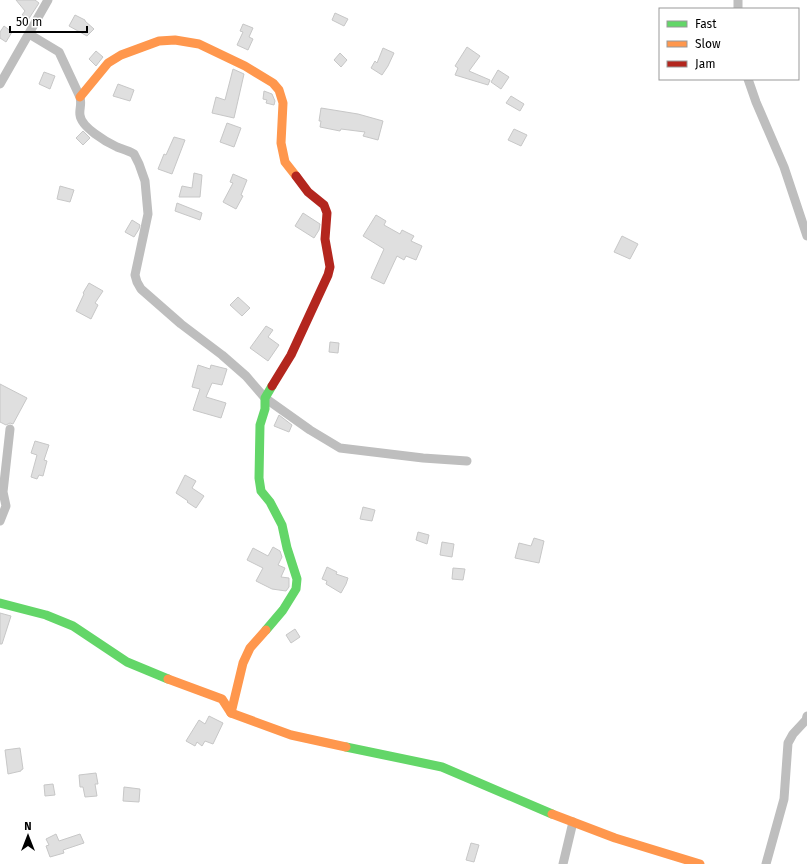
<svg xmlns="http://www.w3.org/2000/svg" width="807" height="864" font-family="'Fira Sans',sans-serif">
  <rect width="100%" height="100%" fill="#fff"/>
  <g fill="#dfdfdf" stroke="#c7c7c7">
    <polygon points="16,0 35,0 39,3 28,20 22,15 25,11"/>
    <polygon points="335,13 348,19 344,26 332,20"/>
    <polygon points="75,15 85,20 85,21 94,29 87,36 69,26"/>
    <polygon points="243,24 253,28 249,37 253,39 248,50 237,45 243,32 240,31"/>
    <polygon points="4,26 12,32 6,42 0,38 0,32"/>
    <polygon points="467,47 480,56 469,71 490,80 488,85 455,75 458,68 455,66"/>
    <polygon points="383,48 394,53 388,66 382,75 371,68 375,61 377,63"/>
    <polygon points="96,51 103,57 96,66 89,59"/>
    <polygon points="340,53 347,60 341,67 334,60"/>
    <polygon points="233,69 244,74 234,118 212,113 216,97 225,100"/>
    <polygon points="498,70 509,77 501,89 491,82"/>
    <polygon points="44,72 55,76 50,89 39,84"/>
    <polygon points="118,84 134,90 130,101 113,96"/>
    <polygon points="264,91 272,94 275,101 274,105 266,103 267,100 263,99"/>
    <polygon points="511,96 524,104 520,111 506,103"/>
    <polygon points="321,108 358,114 383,121 378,140 363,136 365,132 341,129 340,131 320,127 321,121 319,121"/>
    <polygon points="227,123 241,128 234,147 220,142"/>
    <polygon points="514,129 527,135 521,146 508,140"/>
    <polygon points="83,131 90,138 83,145 76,138"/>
    <polygon points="174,137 185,140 172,174 158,169 164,154 166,155"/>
    <polygon points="194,173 202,175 200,197 179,197 182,186 192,188"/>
    <polygon points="233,174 247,180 241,195 243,196 236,209 223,202 233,183 230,182"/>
    <polygon points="60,186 74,190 70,202 57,199"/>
    <polygon points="177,203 202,213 200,220 175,211"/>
    <polygon points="303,213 320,224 319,230 314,238 295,226"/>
    <polygon points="376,215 386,221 384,225 400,234 402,230 414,236 411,241 422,246 416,260 406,256 404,260 397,256 384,284 371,278 384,249 363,236"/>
    <polygon points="132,220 140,225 139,229 134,237 125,232"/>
    <polygon points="622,236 638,244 630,259 614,252"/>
    <polygon points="89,283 103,291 95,303 98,305 91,319 76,311 84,294 83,293"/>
    <polygon points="238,297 250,308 242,316 230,305"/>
    <polygon points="266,326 273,330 268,337 279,345 268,361 250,348"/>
    <polygon points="330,342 339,343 338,353 329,352"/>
    <polygon points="198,365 210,369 211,365 227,369 222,385 212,383 206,397 226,403 221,418 193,410 200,389 192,387"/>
    <polygon points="0,384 27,398 13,424 10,423 6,425 0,422"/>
    <polygon points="279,415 292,425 289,432 274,426"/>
    <polygon points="35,441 49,445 44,460 47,461 43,476 39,475 37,479 31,477 37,455 31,453"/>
    <polygon points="185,475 196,481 192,488 204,496 196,508 187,502 188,501 176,493"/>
    <polygon points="363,507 375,510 372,521 360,519"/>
    <polygon points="418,532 429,535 427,544 416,540"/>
    <polygon points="534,538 544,541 539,563 515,558 519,543 531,546"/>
    <polygon points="442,542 454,544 452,557 440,555"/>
    <polygon points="273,547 280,551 282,557 278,565 285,568 281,577 289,578 289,587 286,591 272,589 256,581 263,568 247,560 253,548 268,556"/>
    <polygon points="327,567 337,572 336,574 348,578 346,584 341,593 326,584 327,581 322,579"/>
    <polygon points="453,568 465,569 463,580 452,579"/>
    <polygon points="0,613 11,616 2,644 0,644"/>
    <polygon points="295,629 300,637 291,643 286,635"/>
    <polygon points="209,716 223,723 213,744 205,741 202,746 197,742 195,746 186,741 199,720 205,724"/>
    <polygon points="20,748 23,769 21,770 21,771 8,774 5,750"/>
    <polygon points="96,773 98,784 95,784 97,796 85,797 83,787 80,787 79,775"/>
    <polygon points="53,784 55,795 45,796 44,785"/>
    <polygon points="124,787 140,789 139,802 123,801"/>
    <polygon points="56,834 59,841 80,834 84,843 63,850 64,853 50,857 46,846 49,845 46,839"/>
    <polygon points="471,843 479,845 474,862 466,860"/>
  </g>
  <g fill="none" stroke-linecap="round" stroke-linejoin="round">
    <g stroke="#bebebe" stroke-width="9">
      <polyline points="738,0 738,9"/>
      <path d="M 29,34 L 59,52 L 80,97 C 82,105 79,109 80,115 C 81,127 106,142 117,147 C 122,149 128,150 134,154 L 139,164 L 145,181 L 148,214 L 135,275 L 137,282 L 141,289 L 181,324 L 222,355 L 246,376 L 265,398 L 310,430 L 340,448 L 423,458 L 467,461"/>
      <polyline points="748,79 756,102 784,167 807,236"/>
      <polyline points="0,84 48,0"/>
      <polyline points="0,521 6,506 3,492 10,429"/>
      <polyline points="563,864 573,822"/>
      <polyline points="766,864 784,799 788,743 793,734 806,720 807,716"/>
    </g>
    <g stroke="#63d668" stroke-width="9">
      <polyline points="0,603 46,615 73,626 127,662 168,679"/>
      <polyline points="266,630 283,610 296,589 297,579 287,548 282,525 270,502 261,491 259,478 260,425 265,409 265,398 272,386"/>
      <polyline points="346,747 442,767 552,814"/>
    </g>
    <g stroke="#ff974d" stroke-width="9">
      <polyline points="80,97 108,63 121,55 159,41 175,40 199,44 245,66 273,83 279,90 283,103 281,143 285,162 296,176"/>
      <polyline points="168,679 222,699 231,713 291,735 346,747"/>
      <polyline points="231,713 243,663 250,648 266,630"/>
      <polyline points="552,814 615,838 700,864"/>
    </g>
    <polyline stroke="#b3261e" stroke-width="9" points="272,386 291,355 328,275 330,267 325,239 327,213 324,205 308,192 296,176"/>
  </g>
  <rect x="659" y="8" width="140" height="72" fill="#ffffff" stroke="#999999"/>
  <rect x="667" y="21" width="20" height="6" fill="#63d668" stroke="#999999"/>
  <text x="695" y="28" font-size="12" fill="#000000">Fast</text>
  <rect x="667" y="41" width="20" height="6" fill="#ff974d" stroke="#999999"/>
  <text x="695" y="48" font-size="12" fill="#000000">Slow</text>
  <rect x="667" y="61" width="20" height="6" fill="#b3261e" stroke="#999999"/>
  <text x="695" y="68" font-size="12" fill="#000000">Jam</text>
  <g transform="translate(28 836)" stroke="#ffffff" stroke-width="3" paint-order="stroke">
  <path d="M0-3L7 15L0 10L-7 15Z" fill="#000000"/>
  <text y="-6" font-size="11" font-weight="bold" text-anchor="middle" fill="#000000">N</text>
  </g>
  <path d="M10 26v6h77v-6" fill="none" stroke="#000000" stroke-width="2"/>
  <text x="16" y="26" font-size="12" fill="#000000" stroke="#ffffff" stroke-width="3" paint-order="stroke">50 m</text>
</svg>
